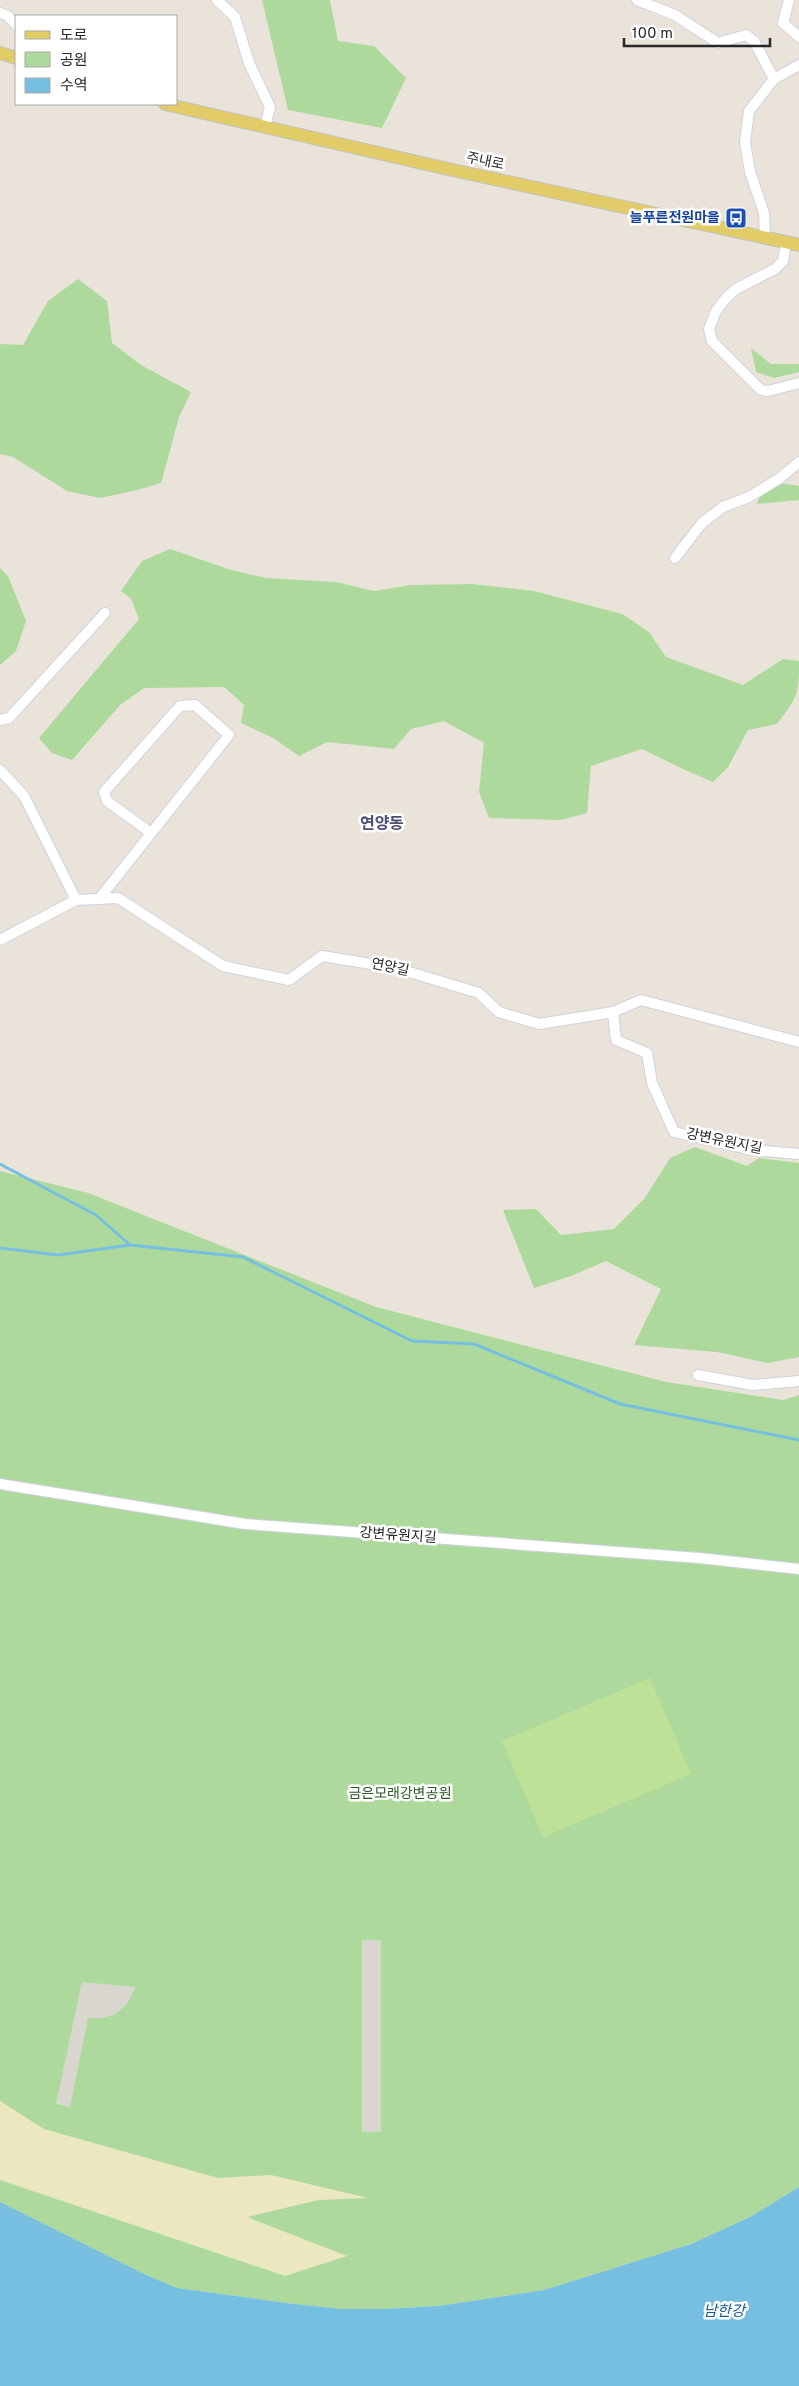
<svg xmlns="http://www.w3.org/2000/svg" width="799" height="2386" font-family="Overpass,'Noto Sans KR',sans-serif">
  <rect width="100%" height="100%" fill="#e9e3da"/>
  <g fill="#adda9c">
    <polygon points="262,0 330,0 338,41 374,46 406,78 382,128 288,110"/>
    <polygon points="78,279 107,301 112,343 141,365 191,392 179,417 161,483 137,490 100,498 67,491 13,457 0,454 0,344 23,345 48,301"/>
    <polygon points="751,348 771,364 799,364 799,372 774,378 756,372"/>
    <polygon points="779,483 799,486 799,500 757,504 760,495"/>
    <path d="M 170,549 L 228,569 L 266,578 L 336,582 L 374,591 L 411,585 L 471,584 L 534,591 L 622,614 L 649,632 L 666,657 L 743,685 L 783,659 L 799,661 C 799,696 798,696 777,724 L 748,730 L 728,767 L 713,782 L 683,769 L 642,749 L 591,766 L 587,813 L 561,820 L 489,818 L 479,792 L 484,743 L 444,721 L 411,729 L 394,749 L 327,742 L 299,756 L 273,738 L 241,723 L 244,705 L 224,687 L 144,688 L 120,705 L 72,760 L 52,753 L 39,738 L 139,619 L 131,599 L 121,591 L 142,561 Z"/>
    <polygon points="0,568 8,576 26,621 16,651 0,665"/>
    <polygon points="695,1147 747,1166 759,1158 799,1163 799,1357 768,1363 717,1352 634,1345 661,1289 606,1261 571,1276 534,1288 503,1210 536,1209 561,1235 614,1229 645,1198 670,1158"/>
    <polygon points="0,1171 88,1193 376,1307 666,1382 783,1400 799,1395 799,2187 752,2216 691,2244 544,2290 438,2306 384,2309 341,2309 286,2303 177,2288 144,2274 0,2202"/>
  </g>
  <polygon fill="#ebe7c0" points="0,2101 44,2129 218,2178 271,2175 368,2198 319,2200 247,2217 347,2256 285,2276 0,2180"/>
  <polygon fill="#bee198" points="650,1678 691,1774 543,1837 502,1741"/>
  <g fill="#d9d6d0">
    <rect x="362" y="1940" width="19" height="192"/>
    <polygon points="82,1982 136,1987 126,2005 114,2015 101,2018 88,2018 70,2107 56,2104"/>
  </g>
  <polygon fill="#77bfe1" points="799,2187 799,2386 0,2386 0,2202 144,2274 177,2288 286,2303 341,2309 384,2309 438,2306 544,2290 691,2244 752,2216"/>
  <g fill="none" stroke-linecap="round" stroke-linejoin="round">
    <g stroke="#77bfe1" stroke-width="3">
      <polyline points="0,1164 96,1215 130,1245"/>
      <polyline points="0,1248 58,1255 130,1245 243,1257 412,1341 474,1344 620,1404 799,1440"/>
    </g>
    <g stroke="#d0d2df" stroke-width="12">
      <g id="minor">
        <polyline points="217,0 235,17 249,63 270,107 265,127"/>
        <polyline points="637,0 675,15 718,43 746,35 754,41 774,79"/>
        <polyline points="789,0 783,23 799,37"/>
        <polyline points="0,13 8,16 16,25"/>
        <polyline points="765,238 764,213 750,172 745,142 749,111 774,79 799,65"/>
        <polyline points="786,243 783,261 775,269 736,289 727,297 716,311 709,329 712,341 761,390 768,391 799,383"/>
        <polyline points="675,558 702,523 723,507 749,497 780,478 799,462"/>
        <polyline points="0,720 9,718 105,613"/>
        <polyline points="0,770 24,796 76,900"/>
        <polyline points="99,899 229,735 195,705 180,706 104,792 107,801 151,833"/>
        <polyline points="0,940 76,900 118,898 223,966 289,980 322,956 396,968 479,993 499,1012 539,1024 613,1012 641,1000 799,1042"/>
        <polyline points="613,1012 616,1040 647,1053 652,1083 674,1132 752,1150 799,1154"/>
        <polyline points="698,1375 753,1385 799,1381"/>
        <polyline points="0,1484 245,1524 699,1558 799,1569"/>
      </g>
    </g>
    <g stroke="#c3c3c3" stroke-width="14">
      <g id="major">
        <polyline points="0,53 16,58"/>
        <polyline points="165,104 448,169 799,245"/>
      </g>
    </g>
    <use href="#minor" stroke="#fff" stroke-width="10"/>
    <use href="#major" stroke="#e1cc67" stroke-width="12"/>
  </g>
  <defs>
    <g id="bus-square" transform="scale(1.125)"><rect x="-9" y="-9" width="18" height="18" rx="4" fill="#1a4fb4" stroke="#fff"/><path d="M-5-6H5V4H4V6H2V4H-2V6H-4V4H-5ZM-3.5-4V0h7V-4ZM-3.5 1.2v1.5H-2V1.2ZM2 1.2v1.5H3.5V1.2Z" fill="#fff"/></g>
  </defs>
  <g fill-rule="evenodd">
    <use href="#bus-square" x="736" y="218"/>
  </g>
  <g text-anchor="middle" dominant-baseline="central" stroke-width="5" stroke-linejoin="round" paint-order="stroke">
    <g font-size="14" fill="#272727" stroke="#fff">
      <text transform="translate(485 162) rotate(12)">주내로</text>
      <text transform="translate(390 968) rotate(12)">연양길</text>
      <text transform="translate(724 1142) rotate(12)">강변유원지길</text>
      <text transform="translate(398 1536) rotate(4)">강변유원지길</text>
    </g>
    <g font-size="14" font-weight="bold" fill="#164399" stroke="#fff" text-anchor="end">
      <text x="720" y="218">늘푸른전원마을</text>
    </g>
    <g font-size="14" fill="#295c20" stroke="#fff">
      <text x="400" y="1794">금은모래강변공원</text>
    </g>
    <g font-size="15" font-style="italic" fill="#1a5c89" stroke="#fff">
      <text x="724" y="2312">남한강</text>
    </g>
    <g font-size="16" font-weight="bold" fill="#4d5273" stroke="#fff">
      <text x="382" y="825">연양동</text>
    </g>
  </g>
  <rect x="15" y="15" width="162" height="90" fill="#ffffff" stroke="#a9a9a9"/>
  <rect x="25" y="31" width="25" height="8" fill="#e1cc67" stroke="#a9a9a9"/>
  <text x="60" y="40" font-size="15" fill="#272727">도로</text>
  <rect x="25" y="52" width="25" height="15" fill="#adda9c" stroke="#a9a9a9"/>
  <text x="60" y="65" font-size="15" fill="#272727">공원</text>
  <rect x="25" y="78" width="25" height="15" fill="#77bfe1" stroke="#a9a9a9"/>
  <text x="60" y="90" font-size="15" fill="#272727">수역</text>
  <path d="M624 38v8h146v-8" fill="none" stroke="#272727" stroke-width="2.5"/>
  <text x="632" y="38" font-size="15" fill="#272727" stroke="#ffffff" stroke-width="4" paint-order="stroke">100 m</text>
</svg>
